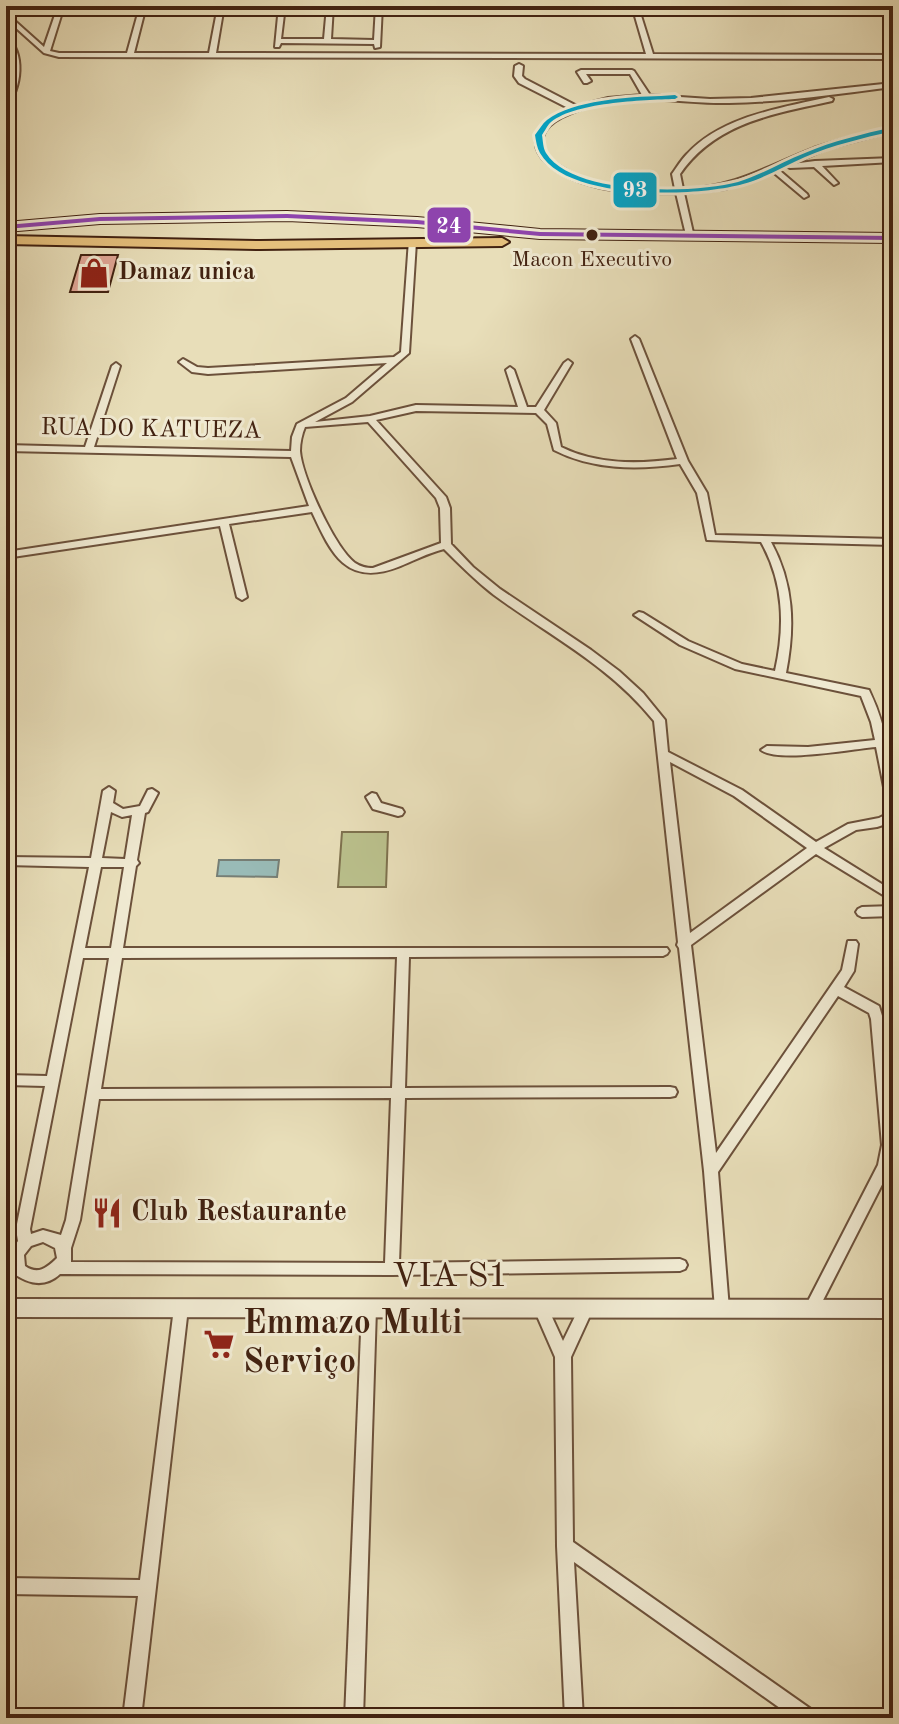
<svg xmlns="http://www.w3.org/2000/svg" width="899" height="1724" font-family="'Old Standard TT',serif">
  <rect width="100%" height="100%" fill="#e8deb9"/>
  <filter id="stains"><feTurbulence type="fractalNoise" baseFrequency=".0025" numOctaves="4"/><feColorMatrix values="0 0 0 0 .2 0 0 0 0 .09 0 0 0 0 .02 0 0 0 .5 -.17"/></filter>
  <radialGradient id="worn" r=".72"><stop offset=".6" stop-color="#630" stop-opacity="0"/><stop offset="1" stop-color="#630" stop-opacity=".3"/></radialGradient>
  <polygon fill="#bac08c" stroke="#7e714e" stroke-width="2" points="342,832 388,832 386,887 338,887"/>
  <polygon fill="#99bbb7" stroke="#767e75" stroke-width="2" points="219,860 279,860 277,877 217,876"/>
  <polygon fill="#e0a696" stroke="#422211" stroke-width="2" points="81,255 118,255 108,292 70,292"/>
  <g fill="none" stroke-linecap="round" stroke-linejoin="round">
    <g stroke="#6c513b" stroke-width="4">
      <g id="minor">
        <polygon points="58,6 64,6 50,51 59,53 127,53 140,6 146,6 134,53 209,53 218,6 224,6 216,53 646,54 632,6 638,6 653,54 893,55 893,59 59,57 44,53 6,19 6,13 44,47"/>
        <polygon points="279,6 285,6 281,39 324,39 327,6 333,6 331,39 374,40 376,6 382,6 380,47 375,48 374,44 281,43 279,47 275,47"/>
        <path d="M 6,37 C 26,50 22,91 6,106 C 6,92 12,79 12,64 C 12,54 7,46 6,37 Z"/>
        <path d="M 519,64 L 523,66 L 522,76 L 525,79 L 577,106 L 608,98 L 642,95 L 630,74 L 586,74 L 591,81 L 587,83 L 584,83 L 577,72 L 581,70 L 632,70 L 634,71 L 650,95 L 710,99 L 751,98 L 893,83 L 893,87 C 839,94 784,102 729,103 C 684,104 635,92 590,106 C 576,111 550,119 544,134 C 533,159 579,178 597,182 C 622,188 649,190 675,189 L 672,174 C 677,167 681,160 687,154 C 722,116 781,108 829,97 L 833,99 L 832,101 C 774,114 716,122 680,174 L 683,189 C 736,187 767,166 814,148 C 840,139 867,133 893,127 L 893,131 L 829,148 L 792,164 L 815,161 L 893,158 L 893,162 L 822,166 L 838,183 L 834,185 L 814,167 L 790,168 L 786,166 L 779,170 L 807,194 L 808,196 L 804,198 L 773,172 L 725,189 L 684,193 L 694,237 L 687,239 L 676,193 C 648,194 617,193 590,185 C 543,172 506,136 570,109 L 519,83 L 514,76 L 515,66 Z"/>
        <path d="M 409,240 L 416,242 L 409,353 L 352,402 L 315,422 L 370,416 L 416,405 L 518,407 L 506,370 L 510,367 L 514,370 L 527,407 L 536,407 L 564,363 L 568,360 L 572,363 L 544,410 L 556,423 L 561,447 C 598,465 638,464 677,459 L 631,339 L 635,336 L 639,339 L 688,461 L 707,493 L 715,535 L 893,539 L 893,545 L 771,542 C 794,584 795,627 786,673 L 869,690 C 887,727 893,766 893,806 L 887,802 L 876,747 C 852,749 779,763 761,750 L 767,746 L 808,747 L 875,740 L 871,722 L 861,696 L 735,669 L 680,645 L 634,615 L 639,612 L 643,613 L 688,641 L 742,664 L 775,671 C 785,626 784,583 761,542 L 707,540 L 697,493 L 680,464 C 637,470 593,470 554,450 L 547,424 L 536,413 L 416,411 L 376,420 L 446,497 L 450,508 L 451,544 L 473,567 L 500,589 L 591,650 L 619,671 L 643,693 L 665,720 L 668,752 L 742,790 L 816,842 L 848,824 L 879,818 L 893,811 L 892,822 L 877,827 L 856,830 L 824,848 L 893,891 L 893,901 L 816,854 L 691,945 L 716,1153 L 842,970 L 848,941 L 856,941 L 858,944 L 854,971 L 844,987 L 879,1006 L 883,1019 L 893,1116 L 892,1165 L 816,1314 L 811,1316 L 806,1314 L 804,1309 L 878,1165 L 882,1145 L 871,1019 L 869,1013 L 838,996 L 718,1172 L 729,1309 L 727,1314 L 722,1316 L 717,1314 L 715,1309 L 704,1171 L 679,948 L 677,945 L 678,942 L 654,721 C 609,665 550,636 494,595 C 476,581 460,565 444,549 C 428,553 413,561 398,567 C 346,587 331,553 312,512 L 229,524 L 247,597 L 242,600 L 237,597 L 220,526 L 6,558 L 6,552 L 309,506 L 291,457 L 6,451 L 6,445 L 85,447 L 112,366 L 116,363 L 120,366 L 94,447 L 291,451 L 292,437 L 297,424 L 346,398 L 387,363 L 208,374 L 192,372 L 179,362 L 183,359 L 197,367 L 208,368 L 394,357 L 401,352 ZM 368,422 L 436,498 L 440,508 L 441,543 L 373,568 C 366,568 361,567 355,563 C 335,548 302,477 300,451 C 300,443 302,434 305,427 ZM 670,762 L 734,796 L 807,848 L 690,933 Z"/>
        <path d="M 109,787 L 115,791 L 113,803 L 123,809 L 140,806 L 148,790 L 152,789 L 158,793 L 148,812 L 145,813 L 137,860 L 139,863 L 136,866 L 123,948 L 667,948 L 669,951 L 667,954 L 663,956 L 409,957 L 405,1088 L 670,1087 L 675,1088 L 677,1092 L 675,1096 L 670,1097 L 405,1098 L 399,1263 L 680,1259 L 685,1261 L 687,1265 L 685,1269 L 680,1271 L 392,1275 L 60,1274 C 45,1288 28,1284 13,1273 L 10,1253 L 18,1241 L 16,1229 L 45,1086 L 6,1085 L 6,1075 L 47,1076 L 89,867 L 6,865 L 6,857 L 91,858 L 103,791 ZM 111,812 L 122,817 L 132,815 L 125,859 L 102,858 ZM 101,867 L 124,867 L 111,948 L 85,948 ZM 397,957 L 392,1088 L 101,1089 L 122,958 ZM 83,958 L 109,958 L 66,1220 L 61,1235 L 43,1230 L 31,1234 L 30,1229 ZM 391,1098 L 385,1263 L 71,1262 L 71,1248 L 80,1220 L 99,1099 ZM 43,1242 L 55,1248 L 57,1258 C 47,1268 38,1275 25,1266 L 24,1255 L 31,1246 Z"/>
        <polygon points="372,793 376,794 381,803 402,809 404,812 402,815 398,816 373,809 366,797"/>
        <polygon points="893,906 893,916 862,917 858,915 856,912 858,909 862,907"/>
        <polygon points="890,1000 893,1000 893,1010 885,1009 884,1005 885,1001"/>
        <polygon points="181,1301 186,1303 188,1308 141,1718 123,1718 138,1596 6,1594 6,1578 140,1580 174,1308 176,1303"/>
        <polygon points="369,1302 374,1304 376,1309 363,1718 345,1718 362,1309 364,1304"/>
        <polygon points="541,1302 546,1304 563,1341 581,1304 586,1302 591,1304 593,1309 571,1357 573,1542 815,1712 818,1718 794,1718 574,1562 583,1718 565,1718 557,1546 555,1357 534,1309 536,1304"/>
      </g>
    </g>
    <g stroke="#6c513b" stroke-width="4">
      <polygon id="tertiary" points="6,1299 893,1300 893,1318 6,1317"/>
    </g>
    <g stroke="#422211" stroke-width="4">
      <g id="trunk">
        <polygon points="287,212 417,218 540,230 893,234 893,242 540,238 417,226 287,220 100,223 6,231 6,223 100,215"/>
        <polygon points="6,236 260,241 502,238 509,242 502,246 260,249 6,244"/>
      </g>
    </g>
    <use href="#minor" fill="#f0ead2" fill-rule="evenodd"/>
    <use href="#tertiary" fill="#f0ead2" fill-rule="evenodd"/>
    <use href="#trunk" fill="#e4bf7c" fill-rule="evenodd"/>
    <g stroke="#f0ead2" stroke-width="6">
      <path id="bus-1" d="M 661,96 L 675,95 L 678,97 L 675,99 C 644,100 571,102 549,124 C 546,128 544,132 542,135 C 543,141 543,148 546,153 C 573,196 694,194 738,182 C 761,175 782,162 805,153 C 833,141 863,134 893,127 L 893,131 C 863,138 833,145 805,157 C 784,166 765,178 743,184 C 697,197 567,201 540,153 C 537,148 536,141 535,135 C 539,130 542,124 547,120 C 573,100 629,97 661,96 Z"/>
    </g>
    <g stroke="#f0ead2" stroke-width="6">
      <polygon id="bus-2" points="287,214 417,220 540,232 893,236 893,240 540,236 417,224 287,218 100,221 6,229 6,225 100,217"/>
    </g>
    <use href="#bus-1" fill="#03a2c5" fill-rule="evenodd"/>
    <use href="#bus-2" fill="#8e44ad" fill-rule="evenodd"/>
  </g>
  <defs>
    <g id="shop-bare" transform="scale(2.4)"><path d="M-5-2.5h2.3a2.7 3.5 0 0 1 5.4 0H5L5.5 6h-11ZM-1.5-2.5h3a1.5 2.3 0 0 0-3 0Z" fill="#8f2418" stroke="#f0ead2" stroke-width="2.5" paint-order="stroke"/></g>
    <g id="restaurant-bare" transform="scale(2.4)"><path d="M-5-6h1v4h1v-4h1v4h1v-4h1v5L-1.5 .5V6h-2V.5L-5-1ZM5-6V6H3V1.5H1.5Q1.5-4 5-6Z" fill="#8f2418" stroke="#f0ead2" stroke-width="2.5" paint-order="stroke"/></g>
    <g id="supermarket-bare" transform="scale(2.4)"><path d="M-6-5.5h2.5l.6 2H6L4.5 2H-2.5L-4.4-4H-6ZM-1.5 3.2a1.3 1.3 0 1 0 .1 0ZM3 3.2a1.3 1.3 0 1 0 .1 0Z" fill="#8f2418" stroke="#f0ead2" stroke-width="2.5" paint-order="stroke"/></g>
  </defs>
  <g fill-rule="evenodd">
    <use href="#shop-bare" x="94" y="273"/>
    <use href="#restaurant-bare" x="107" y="1213"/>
    <use href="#supermarket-bare" x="219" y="1344"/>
  </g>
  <circle fill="#422211" stroke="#f0ead2" stroke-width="3" cx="592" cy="235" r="7"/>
  <g text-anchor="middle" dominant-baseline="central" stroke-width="6" stroke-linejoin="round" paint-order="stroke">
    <g font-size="22" fill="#422211" stroke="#f0ead2">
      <text x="592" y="260">Macon Executivo</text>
    </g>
    <g font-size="24" font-weight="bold" fill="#422211" stroke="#f0ead2" text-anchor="start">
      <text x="118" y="273">Damaz unica</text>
    </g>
    <g font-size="24" fill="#422211" stroke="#f0ead2">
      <text transform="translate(151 430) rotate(1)">RUA DO KATUEZA</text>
    </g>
    <g font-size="28" font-weight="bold" fill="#422211" stroke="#f0ead2" text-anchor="start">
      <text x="131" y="1213">Club Restaurante</text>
    </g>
    <g font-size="34" fill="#422211" stroke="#f0ead2">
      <text x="450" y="1277">VIA S1</text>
    </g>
    <g font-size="34" font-weight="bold" fill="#422211" stroke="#f0ead2" text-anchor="start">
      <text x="243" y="1324">Emmazo Multi<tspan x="243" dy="39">Serviço</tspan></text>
    </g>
  </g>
  <g stroke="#f0ead2" stroke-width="3">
    <rect x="612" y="171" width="46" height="38" rx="8" fill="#03a2c5"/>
    <rect x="426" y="206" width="46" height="38" rx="8" fill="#8e44ad"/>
  </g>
  <g font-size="22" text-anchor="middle" font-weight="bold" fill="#fff">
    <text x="635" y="197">93</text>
    <text x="449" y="233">24</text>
  </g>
  <rect width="899" height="1724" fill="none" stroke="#e8deb9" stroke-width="32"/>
  <rect x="8" y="8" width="883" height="1708" fill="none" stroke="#422211" stroke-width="4"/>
  <rect x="16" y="16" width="867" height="1692" fill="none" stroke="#422211" stroke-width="2"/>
  <rect width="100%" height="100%" filter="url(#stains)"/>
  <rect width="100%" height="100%" fill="url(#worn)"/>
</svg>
